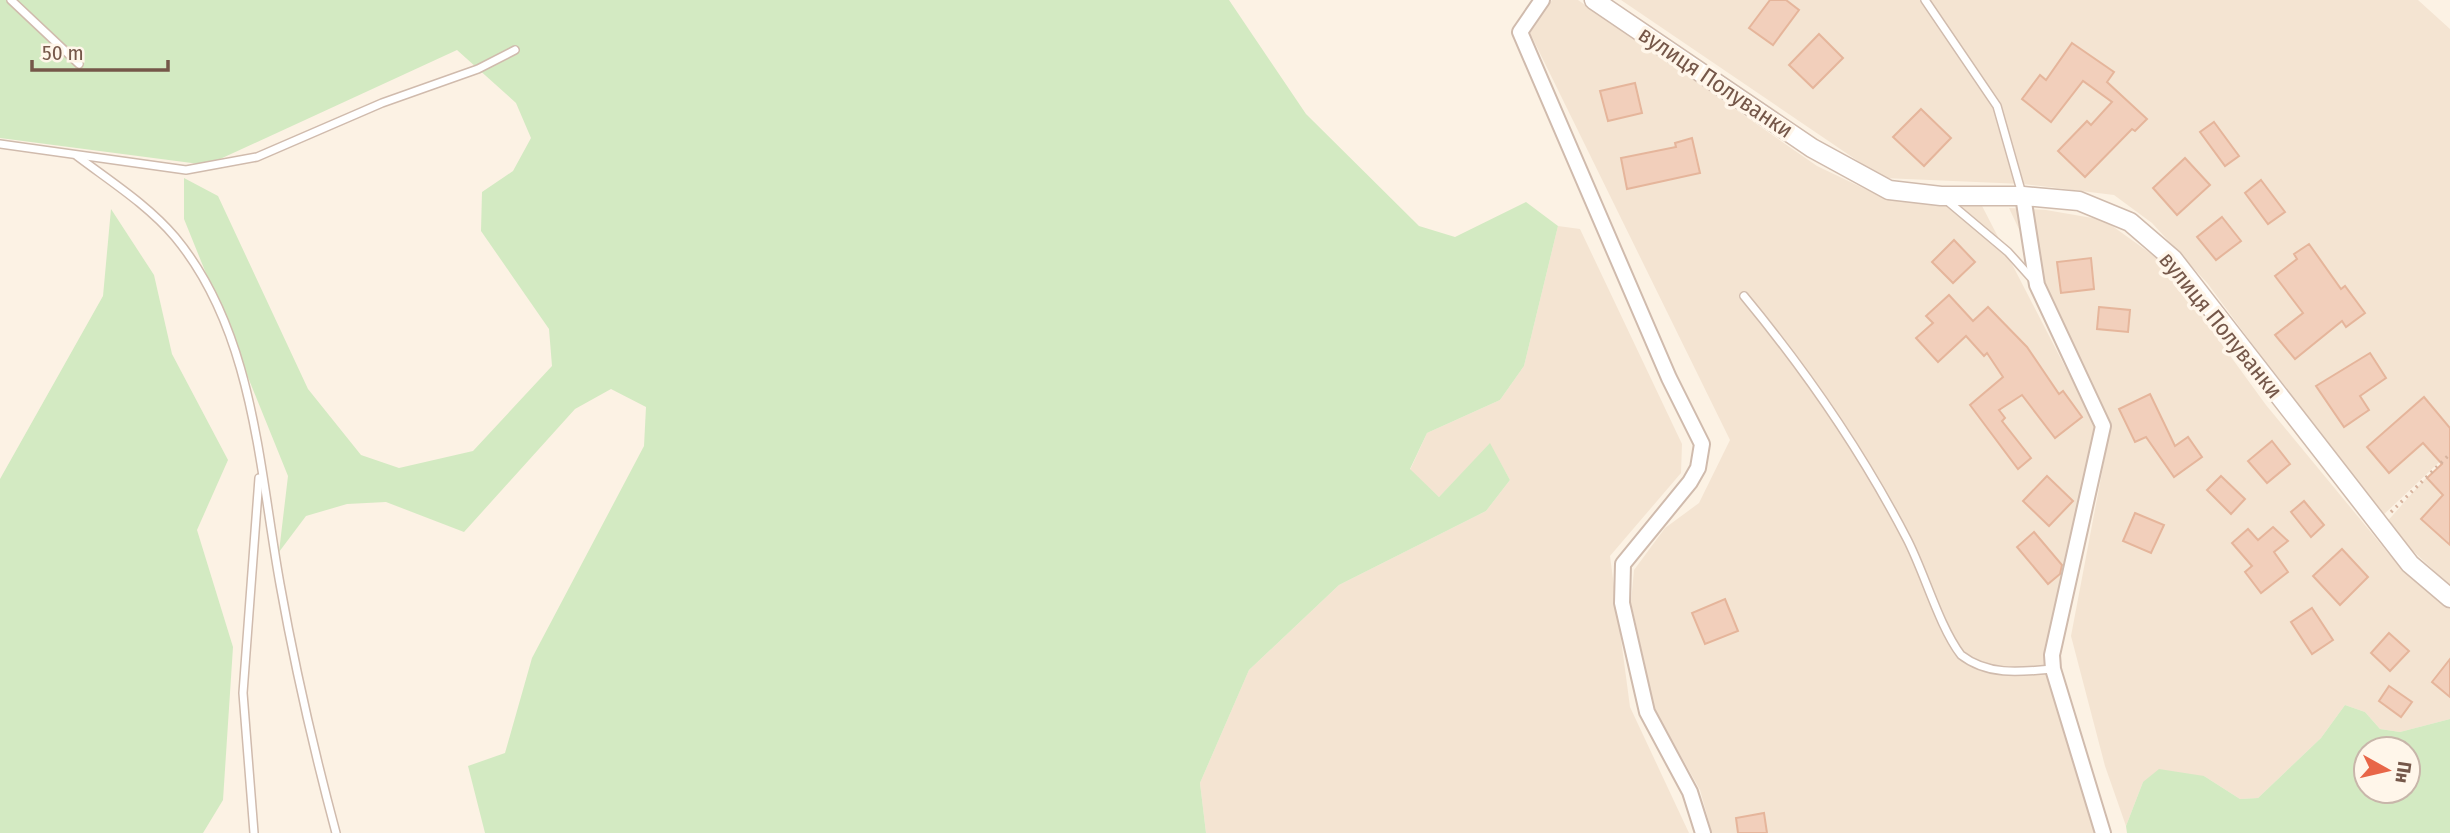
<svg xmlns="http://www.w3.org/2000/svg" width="2450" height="833" font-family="'Fira Sans Condensed',sans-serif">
  <rect width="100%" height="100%" fill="#fcf2e4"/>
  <g fill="#f4e4d2">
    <polygon points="1552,0 1578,0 1817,166 1888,200 1980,202 2095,425 2096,436 2047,657 2097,833 1712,833 1700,790 1655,710 1631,603 1634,570 1665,528 1699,503 1730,440 1530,33"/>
    <polygon points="1621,0 2418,0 2450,29 2450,452 2380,518 2208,284 2152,223 2114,195 2023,184 1883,178"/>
    <polygon points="2009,208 2046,210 2104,220 2161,261 2266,405 2393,559 2450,608 2450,719 2400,732 2380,729 2365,712 2345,705 2321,738 2258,798 2240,799 2204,776 2143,782 2126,826 2105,766 2071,636 2111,425"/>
    <polygon points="1558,226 1580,229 1682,444 1681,473 1610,556 1630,707 1689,833 1206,833 1200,783 1249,670 1339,585 1486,511 1510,480 1490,444 1439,497 1410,470 1427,433 1500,400 1524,366"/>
    <polygon points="2450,456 2450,586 2385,524 2423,481"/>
  </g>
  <g fill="#d3eac2" fill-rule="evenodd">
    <polygon points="0,0 1229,0 1306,114 1419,226 1455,237 1526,202 1558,226 1524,366 1500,400 1427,433 1410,469 1439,497 1490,443 1510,480 1486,511 1339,585 1249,670 1200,783 1206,833 485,833 468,766 505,753 532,658 644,446 646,407 611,389 575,409 464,532 386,502 347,504 306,516 279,552 288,476 184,219 184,178 218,196 308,389 361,455 399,468 473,451 552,366 549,329 481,231 482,192 513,171 531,138 516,103 457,50 207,165 0,138"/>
    <polygon points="111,209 154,275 172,354 228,460 197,530 233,647 223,800 203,833 0,833 0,479 103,296"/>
    <path d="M 2345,705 L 2365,712 L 2380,729 L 2400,732 L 2450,719 L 2450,833 L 2127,833 L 2126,826 L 2143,782 L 2159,769 L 2204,776 L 2240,799 L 2258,798 L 2321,738 ZM 2366,749 L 2408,749 L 2408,791 L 2366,791 Z"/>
  </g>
  <g fill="#f2cfbb" stroke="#e5b59b" stroke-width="2">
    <polygon points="1770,0 1786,0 1799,10 1773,45 1749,28"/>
    <polygon points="1819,34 1843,58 1813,88 1789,65"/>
    <polygon points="2072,43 2114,72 2107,82 2147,119 2135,131 2132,129 2085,177 2058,151 2087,121 2091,125 2112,102 2083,81 2051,122 2022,99 2040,75 2046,80"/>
    <polygon points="1635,83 1642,113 1608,121 1600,91"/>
    <polygon points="1921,109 1951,138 1924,166 1893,137"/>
    <polygon points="2214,122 2239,156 2225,166 2200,132"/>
    <polygon points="1692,138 1700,173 1627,189 1621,158 1676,147 1675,143"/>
    <polygon points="2185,158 2210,185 2177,215 2153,188"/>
    <polygon points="2261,180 2285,212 2268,224 2245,193"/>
    <polygon points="2222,217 2241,241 2216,260 2197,237"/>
    <polygon points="1954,240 1975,262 1953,283 1932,262"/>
    <polygon points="2309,244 2341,289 2345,286 2365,313 2346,327 2342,321 2295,359 2275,335 2303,313 2275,276 2297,259 2294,254"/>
    <polygon points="2091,258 2094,289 2061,293 2057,262"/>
    <polygon points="1949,295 1973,321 1988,307 2027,347 2059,394 2063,391 2082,417 2055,438 2022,395 1999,410 2005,418 2002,421 2031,458 2018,469 1970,405 2003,377 1987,353 1984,356 1966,336 1938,362 1916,338 1933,323 1926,316"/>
    <polygon points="2099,307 2130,310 2128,332 2097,329"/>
    <polygon points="2370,353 2386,378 2360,396 2369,410 2344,427 2316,386"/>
    <polygon points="2150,394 2175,446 2188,437 2202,457 2174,477 2146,437 2135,442 2119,409"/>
    <polygon points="2424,397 2450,428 2450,545 2421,519 2443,495 2427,478 2442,464 2423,443 2389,473 2367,447"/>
    <polygon points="2272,441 2290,464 2267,483 2248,461"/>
    <polygon points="2047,476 2073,501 2049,526 2023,501"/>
    <polygon points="2221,476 2245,499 2231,514 2207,490"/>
    <polygon points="2304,501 2324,525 2311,537 2291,512"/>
    <polygon points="2135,513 2164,525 2151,553 2123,541"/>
    <polygon points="2273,527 2288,541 2274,552 2288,572 2261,593 2245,572 2252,566 2232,543 2248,529 2258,540"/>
    <polygon points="2034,532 2062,565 2060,574 2048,584 2017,547"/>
    <polygon points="2342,549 2368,577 2340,605 2313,576"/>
    <polygon points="1725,599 1738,631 1705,644 1692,613"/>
    <polygon points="2312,608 2333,640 2312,654 2291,622"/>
    <polygon points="2389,633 2409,651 2390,671 2371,653"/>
    <polygon points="2450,659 2450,697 2432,682"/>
    <polygon points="2389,686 2412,702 2401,717 2379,701"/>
    <polygon points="1764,813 1767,833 1738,833 1736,818"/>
  </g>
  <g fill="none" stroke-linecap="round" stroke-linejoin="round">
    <g stroke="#d0bbad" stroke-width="10">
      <g id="service">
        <polyline points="11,0 79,64"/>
        <polyline points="1925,0 1997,106 2022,194"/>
        <polyline points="0,144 186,170 257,157 382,103 478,69 515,50"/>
        <path d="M 77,156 C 110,181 148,205 175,237 C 254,332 259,468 280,584 C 295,668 314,751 336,833"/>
        <polyline points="1945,199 2008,252 2034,281"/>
        <path d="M 1744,296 C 1806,371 1862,452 1907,539 C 1925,574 1939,626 1961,655 C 1988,676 2021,672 2053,669"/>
        <polyline points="254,833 243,693 259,478"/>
      </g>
    </g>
    <g stroke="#d0bbad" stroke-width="18">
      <g id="minor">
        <polyline points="1542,0 1520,32 1669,378 1702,444 1698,468 1690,482 1623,564 1622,603 1647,712 1690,792 1703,833"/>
        <polyline points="2023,196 2037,285 2103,426 2052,655 2053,669 2103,833"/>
      </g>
    </g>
    <g stroke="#d0bbad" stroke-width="21">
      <polyline id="tertiary" points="1594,0 1812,148 1889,190 1941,196 2023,196 2079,201 2130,222 2173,259 2410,564 2450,598"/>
    </g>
    <polyline stroke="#d7b39e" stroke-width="3.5" stroke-dasharray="2 5" stroke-linecap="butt" points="2391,512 2450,454"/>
    <use href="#service" stroke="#fff" stroke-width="7"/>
    <use href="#minor" stroke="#fff" stroke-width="14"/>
    <use href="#tertiary" stroke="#fff" stroke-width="18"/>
  </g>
  <g text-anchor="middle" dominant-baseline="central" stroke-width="7" stroke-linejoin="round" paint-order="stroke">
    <g font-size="23" fill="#755749" stroke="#fff6ea">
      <text transform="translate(1716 82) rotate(34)">вулиця Полуванки</text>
      <text transform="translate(2221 325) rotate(51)">вулиця Полуванки</text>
    </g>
  </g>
  <g transform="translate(2387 770) rotate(98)"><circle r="33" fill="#fff6ea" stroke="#c8b6aa" stroke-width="2"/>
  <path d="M0-5L12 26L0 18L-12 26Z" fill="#e86648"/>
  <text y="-10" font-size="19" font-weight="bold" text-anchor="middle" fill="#755749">Пн</text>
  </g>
  <path d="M32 60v10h136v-10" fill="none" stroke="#755749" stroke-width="3.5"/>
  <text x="42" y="60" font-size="21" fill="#755749" stroke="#fff6ea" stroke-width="5" paint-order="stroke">50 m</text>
</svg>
